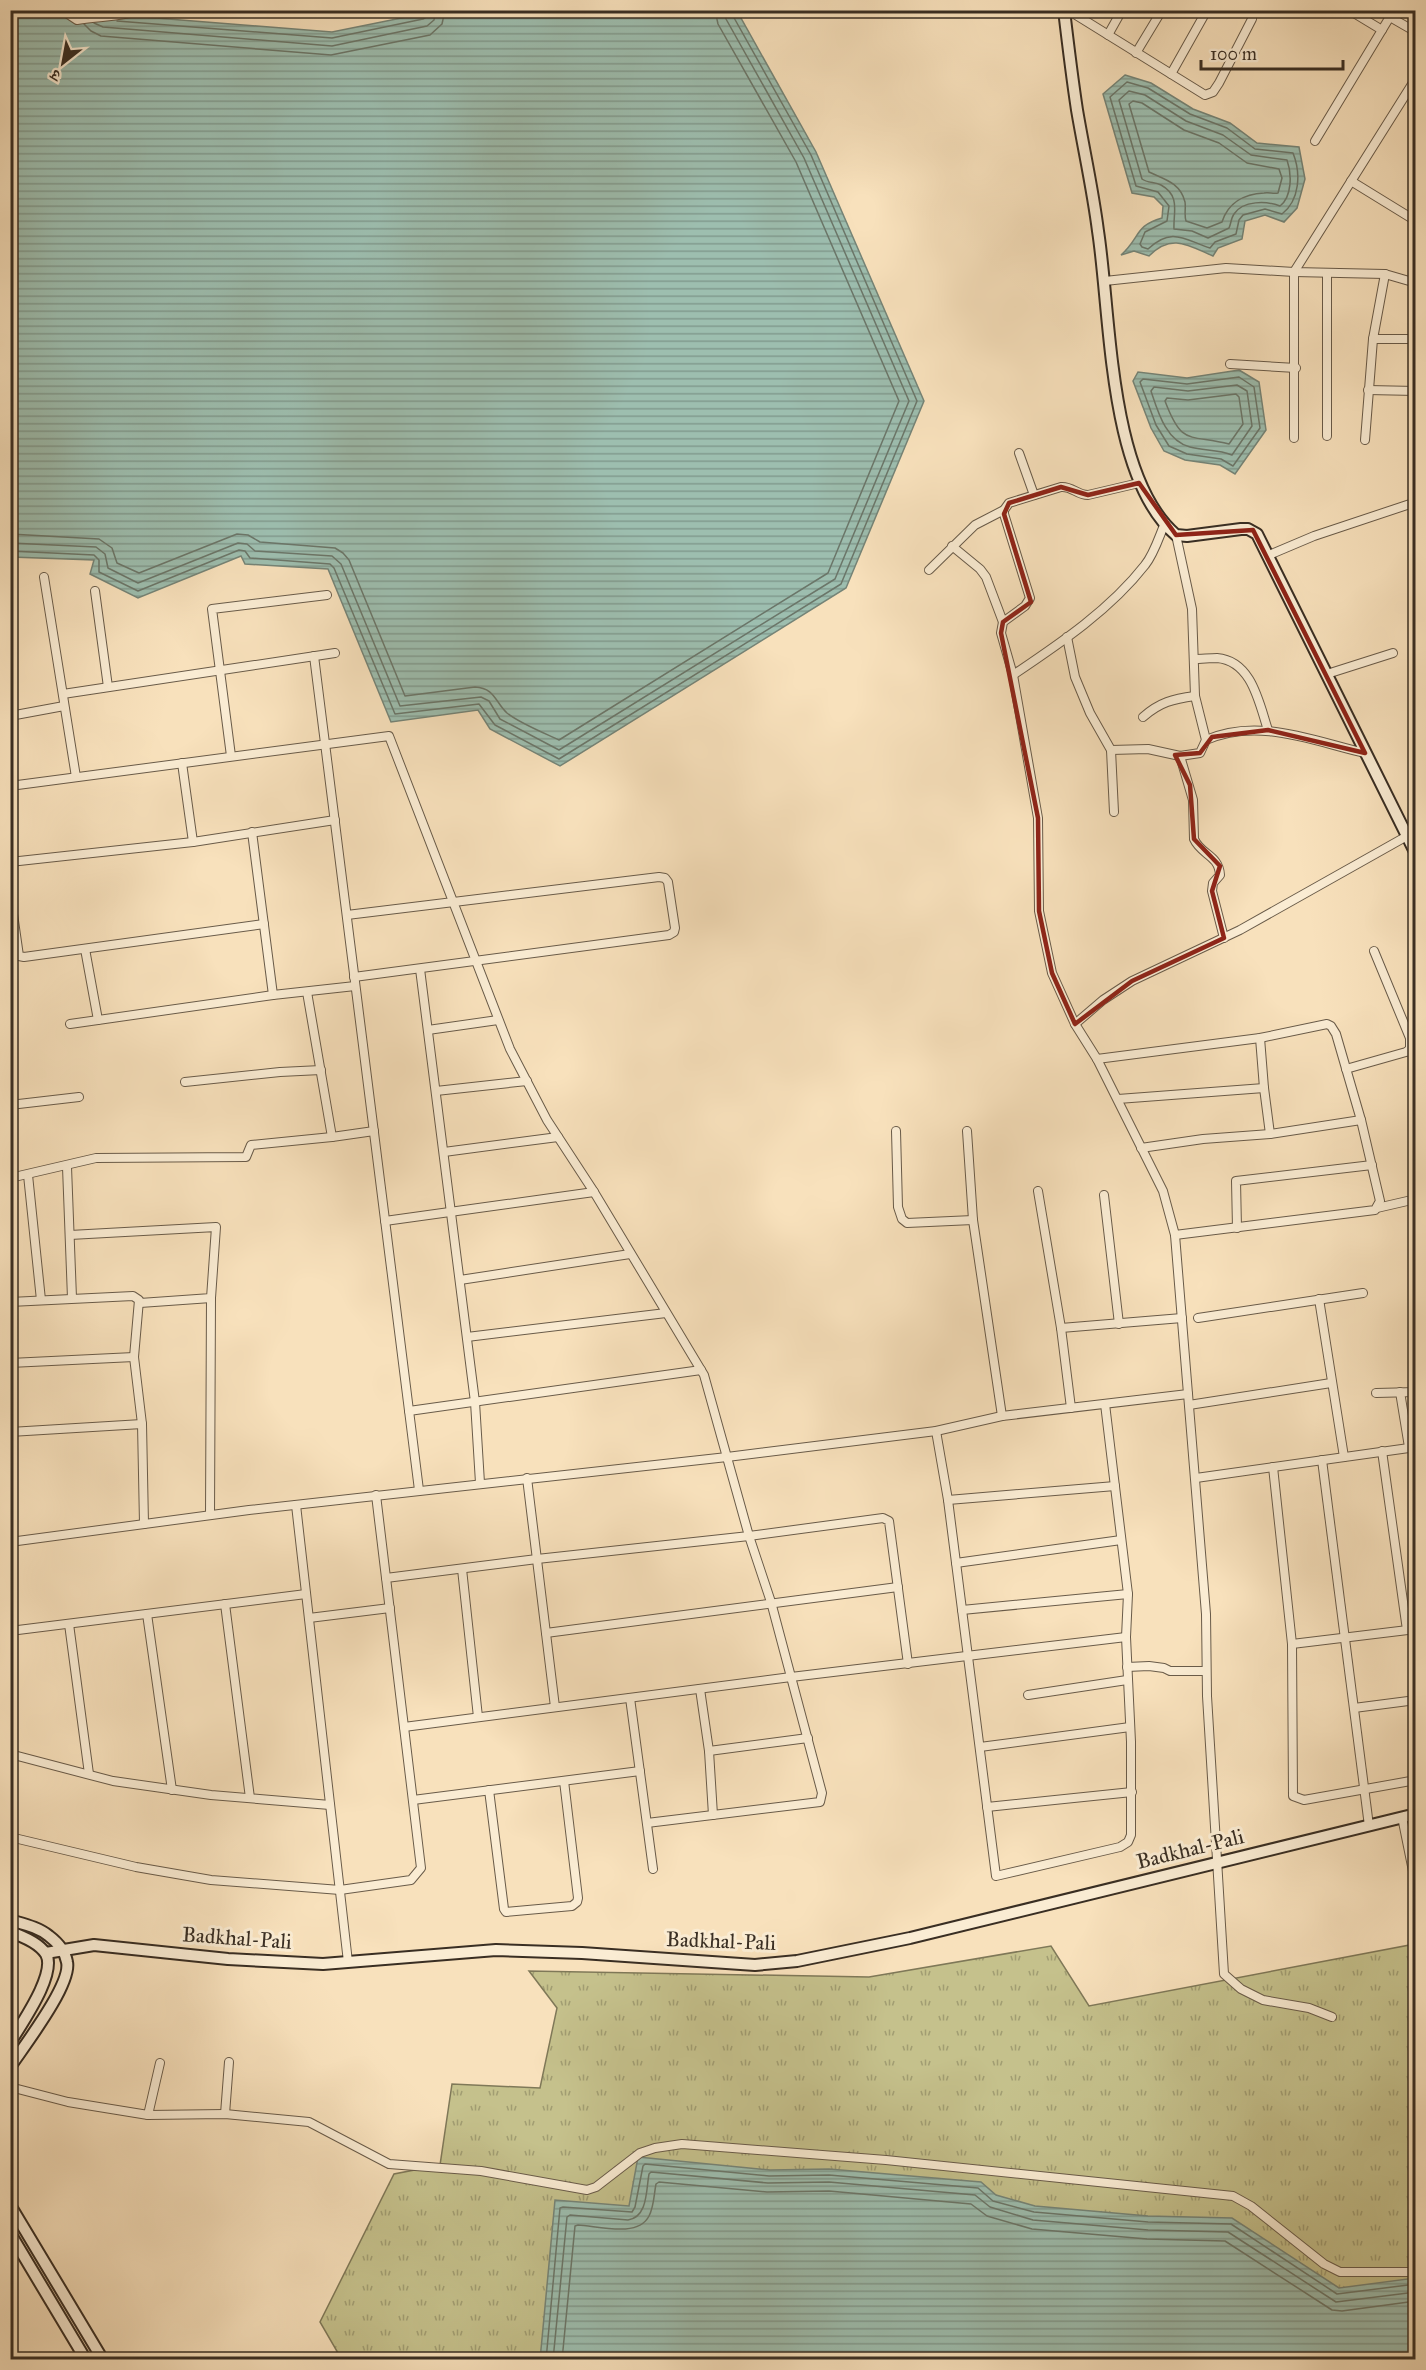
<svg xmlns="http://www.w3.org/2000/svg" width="1426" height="2370" font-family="'IM FELL Great Primer','Noto Serif Devanagari',serif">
  <defs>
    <pattern id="grass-tufts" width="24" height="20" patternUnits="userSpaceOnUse" patternTransform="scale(1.5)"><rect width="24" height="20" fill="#c5c18c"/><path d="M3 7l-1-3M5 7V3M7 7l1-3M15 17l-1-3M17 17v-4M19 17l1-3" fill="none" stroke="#a19d72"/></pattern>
    <pattern id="water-rules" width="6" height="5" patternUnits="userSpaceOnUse" patternTransform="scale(1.5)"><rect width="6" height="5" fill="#9dbeaf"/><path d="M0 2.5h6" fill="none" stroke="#819b8e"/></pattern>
  </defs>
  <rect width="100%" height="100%" fill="#f8e1bc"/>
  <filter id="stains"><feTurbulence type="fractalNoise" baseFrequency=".00333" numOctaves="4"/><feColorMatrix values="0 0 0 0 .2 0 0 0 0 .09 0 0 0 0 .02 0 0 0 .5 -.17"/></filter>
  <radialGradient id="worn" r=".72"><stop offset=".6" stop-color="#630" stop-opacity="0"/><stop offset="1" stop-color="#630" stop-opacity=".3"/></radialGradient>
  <polygon fill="url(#grass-tufts)" stroke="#7f7858" stroke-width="1.5" points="1415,1944 1415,2359 342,2360 320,2322 394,2174 440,2165 452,2084 540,2088 557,2008 529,1971 869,1977 1051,1946 1089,2006"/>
  <g fill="url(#water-rules)" stroke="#758477" stroke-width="1.5">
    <polygon points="11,11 68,11 332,32 436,11 737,11 816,152 924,401 846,588 560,766 490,729 478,710 391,722 328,569 245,564 241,556 138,598 90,574 94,560 11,557"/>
    <path d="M 1125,75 L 1151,83 L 1193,109 L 1230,123 L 1257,143 L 1299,147 L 1305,179 L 1297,208 L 1284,222 L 1265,215 L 1245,221 L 1242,239 L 1218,248 L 1213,256 C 1188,245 1171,233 1149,256 L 1134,251 L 1121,255 C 1141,237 1134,226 1162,218 L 1163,206 L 1154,197 L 1132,193 L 1103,94 Z"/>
    <polygon points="1239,370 1259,382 1266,430 1235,474 1220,465 1185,460 1164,451 1151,428 1133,381 1138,372 1187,378"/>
    <polygon points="638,2157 770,2170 829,2169 981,2182 996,2195 1035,2206 1148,2216 1232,2218 1339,2288 1415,2278 1415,2359 540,2360 555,2200 629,2206"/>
  </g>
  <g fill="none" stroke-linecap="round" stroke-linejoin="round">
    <g stroke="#6b7669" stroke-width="1.5">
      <polyline points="117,21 332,38 423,19 428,16 429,10"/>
      <polyline points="94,23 103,27 332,46 427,26 434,20 436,10"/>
      <polyline points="84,24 91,31 101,36 331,55 430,35 442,24 445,10"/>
      <path d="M 1127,82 L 1148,88 L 1190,114 L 1227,128 L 1255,149 L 1293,153 C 1301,173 1300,200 1282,214 L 1265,209 L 1243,215 L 1239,220 L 1236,234 L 1215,242 L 1210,248 C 1185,240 1172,226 1148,249 L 1142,247 L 1140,244 L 1145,232 L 1167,221 L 1169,206 L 1158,192 L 1136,186 L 1110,97 Z"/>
      <path d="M 1129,91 L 1145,95 L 1186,121 L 1223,135 L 1251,155 L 1287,160 C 1292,174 1292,197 1280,206 C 1267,201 1243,200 1234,214 C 1231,218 1231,224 1229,228 L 1208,238 L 1192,231 L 1174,229 C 1173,213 1181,196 1161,185 C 1155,182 1147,183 1142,179 L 1119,100 Z"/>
      <path d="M 1133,101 L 1142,103 L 1184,130 L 1219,143 L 1247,163 L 1279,169 L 1282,178 L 1278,193 C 1273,194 1269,192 1264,193 C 1244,194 1228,203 1222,222 L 1207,228 L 1186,221 C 1184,215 1186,208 1185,202 C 1180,182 1163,179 1149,172 L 1129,104 Z"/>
      <polygon points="1239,377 1254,387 1260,428 1233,466 1221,459 1187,454 1169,446 1156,425 1140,382 1143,379 1187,384"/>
      <path d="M 1237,385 L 1247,391 L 1252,426 L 1232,455 C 1218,449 1204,451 1190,447 C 1166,441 1158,412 1151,391 L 1154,387 L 1188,391 Z"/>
      <path d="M 1236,394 L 1239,397 L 1243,424 L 1229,444 C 1188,434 1182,446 1165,401 L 1167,398 L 1188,400 Z"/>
      <path d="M 10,534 L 99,539 L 112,548 L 117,563 L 139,573 L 237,534 L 248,535 L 260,542 L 335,548 L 343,553 L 349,560 L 405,696 L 475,687 C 495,688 495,702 507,713 C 519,723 544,733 559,740 L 828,573 L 899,401 L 796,162 L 718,24 L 715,10"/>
      <polyline points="10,543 96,547 105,554 108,568 138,583 238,543 247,544 255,551 332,556 341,564 400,706 481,697 489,701 500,719 559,750 835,579 909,401 804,158 726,19 724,10"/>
      <polyline points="10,551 94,555 99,560 99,572 138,591 239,550 245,551 250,558 330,564 334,568 395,714 479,704 495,725 559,759 841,584 917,401 811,155 733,16 732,10"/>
      <polyline points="546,2360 560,2208 563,2207 632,2212 635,2207 643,2166 645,2164 769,2176 829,2175 978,2188 993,2201 1034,2212 1148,2222 1231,2224 1337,2294 1416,2284"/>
      <path d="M 553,2360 L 567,2217 L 570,2215 L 628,2220 C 648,2217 646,2190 649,2174 L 651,2172 L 768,2183 L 829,2182 L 975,2195 L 990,2207 L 1033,2220 L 1148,2230 L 1228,2232 L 1336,2302 L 1416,2292"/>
      <path d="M 562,2360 L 575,2226 L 578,2225 C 598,2226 638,2238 649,2216 C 654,2207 654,2194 656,2184 L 659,2182 L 767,2192 L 829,2191 L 971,2204 L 987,2216 L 1032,2229 L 1147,2239 L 1225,2241 L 1332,2310 L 1342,2311 L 1416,2301"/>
    </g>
    <g stroke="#695b49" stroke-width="10">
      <g id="street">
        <path d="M 62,10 L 77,20 C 100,16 121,17 143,10"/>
        <polyline points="1068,10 1205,95 1213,92 1219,83 1252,19"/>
        <polyline points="1349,10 1382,30"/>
        <polyline points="1390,17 1416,32"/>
        <polyline points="1108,35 1122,10"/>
        <polyline points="1136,53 1162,10"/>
        <polyline points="1171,74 1207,10"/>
        <polyline points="1315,141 1394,10"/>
        <polyline points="1351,181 1416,221"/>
        <polyline points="1105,281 1226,268 1294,272 1385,274 1416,283"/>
        <polyline points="1373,339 1416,339"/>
        <polyline points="1230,364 1296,368"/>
        <polyline points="1368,390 1416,391"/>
        <polyline points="1327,436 1327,273"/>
        <polyline points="1294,438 1294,272 1416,78"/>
        <polyline points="1365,440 1373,339 1385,274"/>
        <polyline points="1019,453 1034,495"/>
        <path d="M 1139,483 L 1088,495 C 1077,495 1072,486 1061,487 L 1009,503 L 1004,510 L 1004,514 L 1030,598 L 1025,606 L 1003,622 L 1001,633 L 1013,675 L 1038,818 L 1039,911 L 1052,973 L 1075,1024 L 1097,1059 L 1163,1191 L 1175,1235 L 1206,1614 L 1207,1696 L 1224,1974 L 1241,1989 L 1263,2000 L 1309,2008 L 1332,2017"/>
        <polyline points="952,546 980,569 986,577 1003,622"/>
        <polyline points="1269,555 1314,536 1416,502"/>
        <polyline points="929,570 975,525 1004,510"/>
        <polyline points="44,577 76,777"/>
        <polyline points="95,591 108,687"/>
        <polyline points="1067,637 1075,677 1090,713 1111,750 1114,812"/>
        <polyline points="314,656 419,1490"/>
        <path d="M 1194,659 C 1201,659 1210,658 1217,658 C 1252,661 1259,703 1268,730"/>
        <polyline points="1327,674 1393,653"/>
        <path d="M 1013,675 C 1059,644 1110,610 1145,565 C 1154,554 1159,537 1165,523"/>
        <polyline points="63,694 335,653"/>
        <polyline points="10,716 64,706"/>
        <path d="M 1143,717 C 1160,702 1173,699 1195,696"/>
        <path d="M 1206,740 C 1258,717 1313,741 1365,753"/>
        <polyline points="1111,750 1148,749 1180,756 1200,753 1206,740 1195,696 1192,609 1176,535"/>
        <polyline points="231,756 212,609 327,595"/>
        <path d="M 1180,756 L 1193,800 L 1194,839 C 1201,855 1219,855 1220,875 L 1213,883 L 1212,891 L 1224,938"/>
        <polyline points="10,761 14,785"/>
        <polyline points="182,763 193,842"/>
        <polyline points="10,786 389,736 510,1049 547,1120 594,1192 704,1375 749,1536 771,1602 822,1793 820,1802 647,1823"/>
        <polyline points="252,832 273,995"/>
        <polyline points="10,862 193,842 335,820"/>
        <polyline points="10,893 19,956 24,957 264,924"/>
        <polyline points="347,915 659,877 665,878 668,882 675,928 674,932 669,935 354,977"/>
        <polyline points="85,949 98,1020"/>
        <polyline points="420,969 475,1402 480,1483"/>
        <polyline points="307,992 332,1137 374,1131"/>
        <polyline points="70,1024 273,995 355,986"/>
        <polyline points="1075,1024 1103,1000 1132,981 1240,930 1416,831"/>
        <polyline points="428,1030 498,1020"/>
        <polyline points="1260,1038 1264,1088 1270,1134"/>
        <polyline points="1097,1059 1260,1038 1327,1024 1331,1026 1336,1034 1361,1120 1270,1134 1203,1139 1141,1148"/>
        <polyline points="1346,1069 1406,1052 1410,1049 1410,1038 1374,951"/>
        <polyline points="185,1082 280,1072 321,1070"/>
        <polyline points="436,1091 527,1081"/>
        <polyline points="1118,1099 1264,1088"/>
        <polyline points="10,1105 79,1097"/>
        <polyline points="896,1131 898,1207 902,1219 907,1223 973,1220"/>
        <polyline points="967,1131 973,1220 1002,1416"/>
        <polyline points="444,1152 558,1137"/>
        <polyline points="67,1167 72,1298"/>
        <polyline points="28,1175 41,1300"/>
        <polyline points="10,1178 96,1158 246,1157 251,1145 332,1137"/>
        <polyline points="1038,1191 1061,1328 1071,1408"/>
        <polyline points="1104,1195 1119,1324"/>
        <polyline points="1377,1208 1416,1199"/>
        <polyline points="385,1221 594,1192"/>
        <polyline points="1237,1228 1236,1181 1372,1165"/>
        <polyline points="70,1235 216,1227 211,1298 140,1303"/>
        <polyline points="1175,1235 1375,1210 1380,1201 1361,1120"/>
        <polyline points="460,1280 630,1254"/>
        <polyline points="1319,1299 1344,1457"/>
        <polyline points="10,1302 133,1296 139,1300 134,1357 142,1424 144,1524"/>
        <polyline points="1198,1318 1363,1293"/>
        <polyline points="1061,1328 1182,1318"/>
        <polyline points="467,1337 666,1313"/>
        <polyline points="10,1363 134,1357"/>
        <polyline points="1400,1392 1409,1447"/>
        <polyline points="1376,1393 1416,1392"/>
        <polyline points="1189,1405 1331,1383"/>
        <polyline points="409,1411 701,1370"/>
        <polyline points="936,1431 948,1500 996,1876 1120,1847 1128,1842 1131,1835 1131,1742 1126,1637 1128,1594 1105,1404"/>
        <polyline points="10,1432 142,1424"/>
        <polyline points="1382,1451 1407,1630"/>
        <polyline points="1322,1460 1369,1826"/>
        <polyline points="1273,1467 1292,1644 1293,1796 1304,1800 1416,1780"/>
        <polyline points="527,1478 555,1707"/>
        <polyline points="1196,1478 1416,1447"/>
        <polyline points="948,1500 1115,1486"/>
        <polyline points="296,1505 348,1962"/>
        <polyline points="210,1515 211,1298"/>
        <polyline points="10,1542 249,1510 727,1457 936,1431 1002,1416 1188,1394"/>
        <polyline points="956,1563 1121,1540"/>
        <polyline points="462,1569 478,1717"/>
        <polyline points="386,1578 537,1559 749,1536 883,1518 889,1521 908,1664"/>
        <polyline points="225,1604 250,1798"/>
        <polyline points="962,1610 1128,1594"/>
        <polyline points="147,1614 172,1790"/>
        <polyline points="309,1618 390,1608"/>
        <polyline points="69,1624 89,1774"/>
        <polyline points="10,1631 306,1594"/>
        <polyline points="546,1633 898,1587"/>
        <polyline points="1292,1644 1416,1629"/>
        <polyline points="1127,1667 1149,1666 1164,1668 1170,1671 1206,1671"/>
        <polyline points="700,1689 709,1751 713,1815"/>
        <polyline points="1028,1695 1127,1680"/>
        <polyline points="630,1698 653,1869"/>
        <polyline points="1354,1708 1416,1700"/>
        <polyline points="404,1727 791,1677 1126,1637"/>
        <polyline points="980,1747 1130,1727"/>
        <polyline points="709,1751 808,1738"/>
        <polyline points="10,1754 113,1781 211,1795 330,1805"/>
        <polyline points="489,1790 504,1909 506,1912 572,1906 577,1902 578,1898 564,1781"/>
        <polyline points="413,1800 640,1771"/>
        <polyline points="987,1807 1132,1792"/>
        <polyline points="1402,1817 1415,1881"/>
        <polyline points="10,1837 136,1867 211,1880 340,1890 411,1880 421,1868 376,1495"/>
        <polyline points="10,2087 68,2102 148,2115 225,2114 309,2122 389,2164 481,2171 587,2190 596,2187 640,2153 655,2148 682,2144 886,2160 1233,2196 1251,2206 1324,2264 1340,2272 1416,2272"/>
        <polyline points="225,2114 229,2062"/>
        <polyline points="148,2115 160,2063"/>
      </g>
    </g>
    <g stroke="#392e23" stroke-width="14">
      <g id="secondary">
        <path d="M 1064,10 C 1068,44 1072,77 1077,110 C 1084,151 1093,191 1098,231 C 1111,315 1108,477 1176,535 L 1187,536 L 1241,529 L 1248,529 L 1257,534 L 1416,854"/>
        <path d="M 10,1920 C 23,1924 38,1927 49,1936 C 57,1942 65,1951 67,1962 C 72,1984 24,2046 10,2067"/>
        <path d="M 10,1932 C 22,1936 39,1943 46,1954 C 57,1974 21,2024 10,2043"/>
        <polyline points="46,1953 94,1945 228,1959 323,1964 496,1950 582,1953 755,1965 797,1961 910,1938 1416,1814"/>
        <polyline points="10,2205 103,2360"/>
        <polyline points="10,2233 86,2360"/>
      </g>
    </g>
    <use href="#street" stroke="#faecd3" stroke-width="8"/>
    <use href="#secondary" stroke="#faecd3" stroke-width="10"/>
  </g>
  <path fill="none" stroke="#8f2418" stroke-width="4.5" stroke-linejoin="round" d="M 1139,483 L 1176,535 L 1253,530 L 1365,753 L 1268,730 L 1212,737 L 1200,753 L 1175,755 L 1190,785 L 1194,839 L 1220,866 L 1212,891 L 1224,938 L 1132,981 L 1075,1024 L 1052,973 L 1039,911 L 1038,818 L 1001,633 L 1003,622 L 1031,602 L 1004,514 L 1009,503 L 1061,487 L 1088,495 Z"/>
  <g text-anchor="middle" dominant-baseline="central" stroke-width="6" stroke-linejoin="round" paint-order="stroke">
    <g font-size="21" fill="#392e23" stroke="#faecd3">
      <text transform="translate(1190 1849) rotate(-14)">Badkhal-Pali</text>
      <text transform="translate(237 1938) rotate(4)">Badkhal-Pali</text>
      <text transform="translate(721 1941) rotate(2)">Badkhal-Pali</text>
    </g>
  </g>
  <rect width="1426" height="2370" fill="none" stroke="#f8e1bc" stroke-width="36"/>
  <rect x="12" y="12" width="1402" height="2346" fill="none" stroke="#392e23" stroke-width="3"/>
  <rect x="18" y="18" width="1390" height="2334" fill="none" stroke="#392e23" stroke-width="1.5"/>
  <g transform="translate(63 63) rotate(211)" stroke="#faecd3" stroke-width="4.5" paint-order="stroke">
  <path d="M0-4.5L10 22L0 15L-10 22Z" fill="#392e23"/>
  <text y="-9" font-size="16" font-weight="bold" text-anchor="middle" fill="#392e23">उ</text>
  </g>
  <path d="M1201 60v9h142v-9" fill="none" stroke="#392e23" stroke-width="3"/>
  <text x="1210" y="60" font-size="18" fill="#392e23" stroke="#faecd3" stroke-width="4.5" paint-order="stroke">100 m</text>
  <rect width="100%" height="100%" filter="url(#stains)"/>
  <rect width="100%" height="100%" fill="url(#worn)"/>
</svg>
